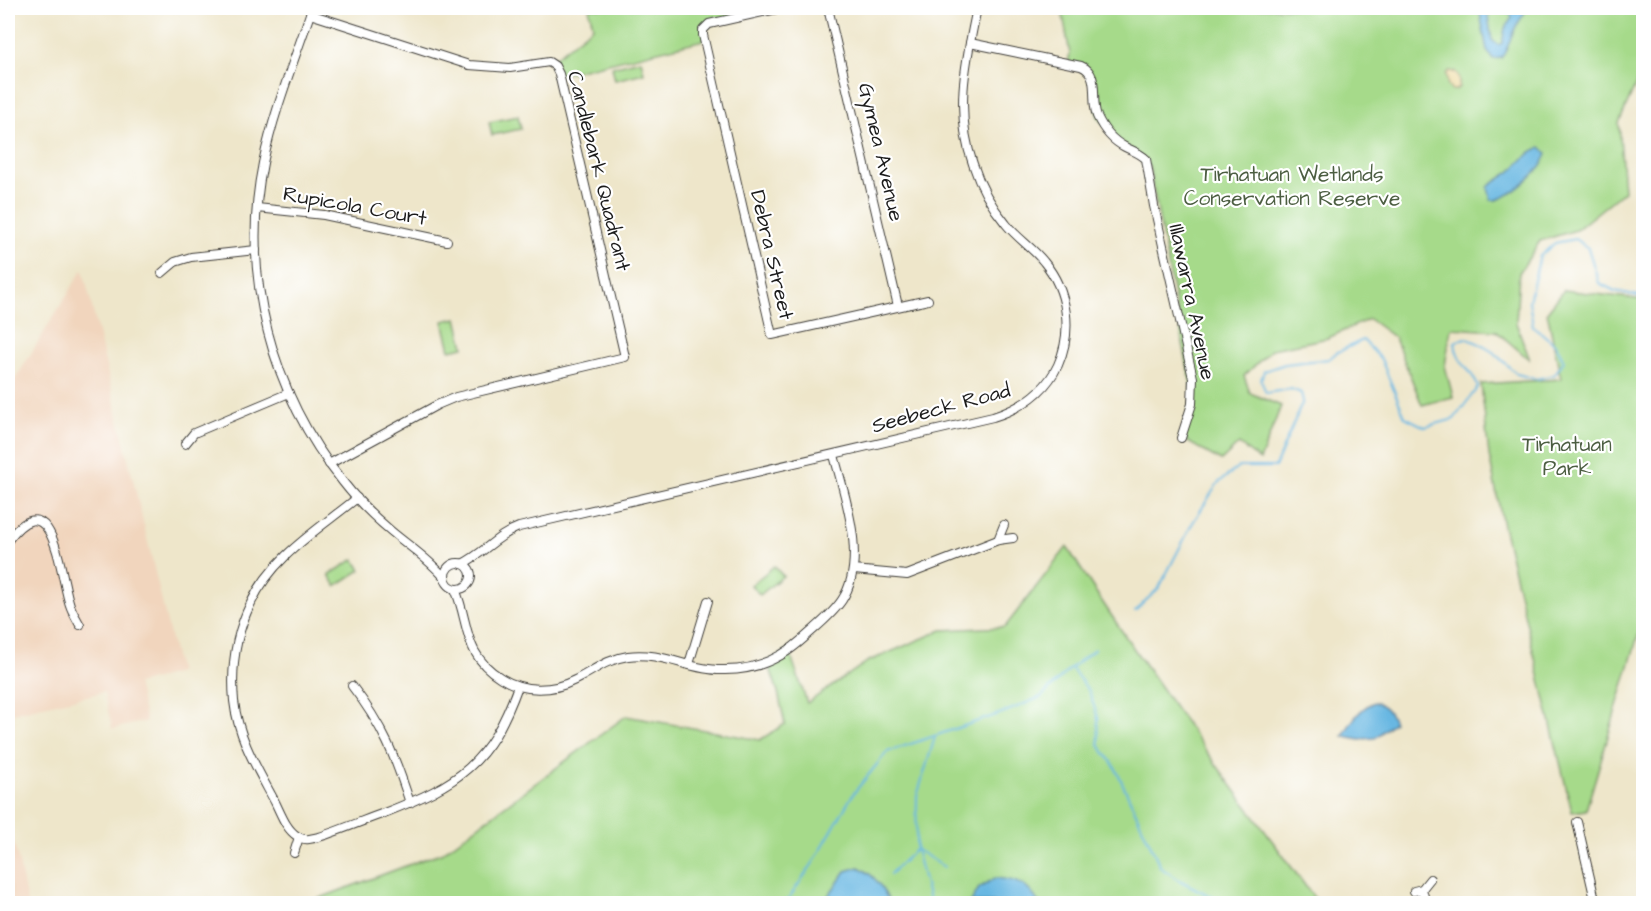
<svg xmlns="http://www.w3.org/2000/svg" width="1651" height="911" font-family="'Architects Daughter',sans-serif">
  <rect width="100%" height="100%" fill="#fff"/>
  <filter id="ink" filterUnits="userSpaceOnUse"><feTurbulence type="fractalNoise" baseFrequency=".0167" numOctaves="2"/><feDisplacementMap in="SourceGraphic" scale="12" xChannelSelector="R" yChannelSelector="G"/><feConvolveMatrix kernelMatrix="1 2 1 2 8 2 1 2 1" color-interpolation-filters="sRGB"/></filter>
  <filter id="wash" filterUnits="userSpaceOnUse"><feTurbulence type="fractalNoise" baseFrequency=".008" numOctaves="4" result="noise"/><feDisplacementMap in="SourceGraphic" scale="24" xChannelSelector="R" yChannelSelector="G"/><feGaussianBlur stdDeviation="1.35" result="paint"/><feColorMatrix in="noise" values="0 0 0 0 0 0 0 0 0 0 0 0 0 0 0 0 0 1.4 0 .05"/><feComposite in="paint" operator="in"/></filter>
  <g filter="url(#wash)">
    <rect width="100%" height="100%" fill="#eee6ca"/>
    <g fill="#f1d5bd">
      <polygon points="83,269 179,673 137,684 146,721 112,729 104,692 8,714 8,391"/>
      <polygon points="11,833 19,862 27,903 8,903 8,834"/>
    </g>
    <g fill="#a6da8a" stroke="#617b53" stroke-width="1.5">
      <polygon points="589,8 764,8 764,11 708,25 704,40 559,75 549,62 593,27"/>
      <polygon points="1050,8 1643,8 1643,68 1619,123 1624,191 1576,230 1540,241 1519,273 1516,323 1530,360 1496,331 1451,328 1445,366 1453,397 1422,405 1395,338 1369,319 1328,338 1272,349 1244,376 1250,393 1281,406 1260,460 1239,444 1221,461 1181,438 1193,395 1149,166 1126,148 1098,118 1092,75 1068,63 1070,54 1062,10"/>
      <polygon points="641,60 644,73 615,80 612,67"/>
      <polygon points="518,116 521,129 492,135 489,122"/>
      <polygon points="1564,290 1644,300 1643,619 1586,810 1572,812 1503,526 1489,455 1481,384 1561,379 1547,312"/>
      <polygon points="457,318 464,347 450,350 443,321"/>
      <path d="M 1067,547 C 1144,670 1232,786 1318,903 L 304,904 L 443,852 L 626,716 L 760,740 L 785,724 L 778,692 L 768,662 L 789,650 L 807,703 L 867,662 L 942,630 L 1005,627 Z"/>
      <polygon points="354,559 361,570 336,586 329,575"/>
      <polygon points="774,566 783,576 760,595 751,585"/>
    </g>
    <path fill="#eeda9e" stroke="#857b5d" stroke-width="1.5" d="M 1449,71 C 1460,72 1459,79 1459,87 L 1456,90 L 1451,90 L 1448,86 L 1446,74 Z"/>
    <g fill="#68b7e2" stroke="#426a7f" stroke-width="1.5">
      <path d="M 1479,8 L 1496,8 L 1488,16 L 1492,40 L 1498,45 L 1502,43 L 1505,28 L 1512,18 L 1510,13 L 1503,11 L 1502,8 L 1527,8 C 1523,18 1515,25 1512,35 C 1508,44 1508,50 1501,58 L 1493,59 L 1487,51 Z"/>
      <path d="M 1541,147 L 1547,153 C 1545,168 1506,203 1491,200 L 1488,188 L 1490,185 L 1510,172 L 1531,152 Z"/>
      <path d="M 1374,702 C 1386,706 1389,710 1394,722 L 1375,738 L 1360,739 L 1343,736 C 1351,722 1359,709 1374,702 Z"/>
      <path d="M 859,867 C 876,876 882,887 890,903 L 823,903 L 846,871 Z"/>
      <path d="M 995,878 C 1018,880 1027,884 1039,903 L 970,903 L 979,888 Z"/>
    </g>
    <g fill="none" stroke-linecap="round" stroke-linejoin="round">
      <g stroke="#68b7e2" stroke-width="2">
        <path d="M 1135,611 L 1159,588 L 1192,524 L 1218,483 L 1239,467 L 1275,467 L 1303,401 L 1301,393 L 1291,389 L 1266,393 L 1261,380 L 1264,371 L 1285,364 L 1329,359 L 1336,353 L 1363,340 L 1381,359 L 1405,417 L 1425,427 L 1454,419 L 1478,387 C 1472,368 1456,363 1455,342 L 1465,338 L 1478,343 L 1493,352 L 1517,374 L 1536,379 L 1554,375 L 1564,361 L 1556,345 L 1533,326 L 1529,301 L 1540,256 L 1555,243 L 1575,239 L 1588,248 L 1599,283 L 1615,291 L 1644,297"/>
        <polyline points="1095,649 1071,668 1089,691 1098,718 1099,745 1115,767 1161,868 1181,881 1226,904"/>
        <polyline points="890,874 916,849 944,867"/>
        <polyline points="785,904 813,863 853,794 887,752 1005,712 1041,697 1071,668"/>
        <polyline points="930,904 916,849 917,796 935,737"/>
      </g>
    </g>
  </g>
  <g filter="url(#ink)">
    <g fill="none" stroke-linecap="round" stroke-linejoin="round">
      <g stroke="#3c3a36" stroke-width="10">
        <g id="street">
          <path d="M 312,8 C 295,59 274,110 263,163 C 240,275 272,394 343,482 C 357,500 373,516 391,531 C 410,547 429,559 445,578"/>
          <polyline points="781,8 709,24 703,30 703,35 772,335 928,300"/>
          <polyline points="828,8 898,306"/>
          <polyline points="310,14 469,65 510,68 549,62 555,66 559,74 625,357 456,397 437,405 329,464"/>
          <path d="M 970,43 L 1081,66 C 1101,74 1090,99 1097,116 C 1103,129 1113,141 1125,147 C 1133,151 1140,153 1146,159 L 1154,206 L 1193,378 L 1192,404 L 1181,438"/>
          <polyline points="257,208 324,215 447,241"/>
          <polyline points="162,273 175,262 191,257 256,250"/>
          <polyline points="185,444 194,433 289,393"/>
          <path d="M 357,498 C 318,530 273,556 251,603 C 236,633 231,668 234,701 C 238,738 258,770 275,802 C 281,814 286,829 297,836 C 304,841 311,839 319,837 C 341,830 362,821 384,813 C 459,784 490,764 518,686"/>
          <path d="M 8,540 C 54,479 60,576 70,605 C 72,612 77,619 80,625"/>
          <polyline points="998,540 1004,525"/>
          <circle cx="458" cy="576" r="13"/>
          <path d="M 462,564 C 483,554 497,535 519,527 L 993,417 C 1021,408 1045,393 1058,365 C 1073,331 1068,291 1044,262 C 1033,248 1017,238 1006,224 C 991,206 980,186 973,164 C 954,111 966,61 977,8"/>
          <polyline points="854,570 907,575 998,540 1013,538"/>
          <path d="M 455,589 C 470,624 462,654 501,678 C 523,692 552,692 575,680 C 593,671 607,659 628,656 C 661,651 689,670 721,670 C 753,671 781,659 804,638 C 817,626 832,615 842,600 C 868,560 845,498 834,455"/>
          <polyline points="689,664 708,601"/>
          <path d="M 352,686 C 383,726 395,756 410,803"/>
          <polyline points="1577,822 1596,904"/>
          <polyline points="294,853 299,837"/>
          <polyline points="1422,889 1426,904"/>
          <polyline points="1414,891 1422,889 1430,879"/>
          <polyline points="1580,904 1595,899"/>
        </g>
      </g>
      <use href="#street" stroke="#fff" stroke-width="8"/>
    </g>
  </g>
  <g text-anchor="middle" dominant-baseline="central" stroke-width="4.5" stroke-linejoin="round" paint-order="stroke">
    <g font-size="21" fill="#1c1c1c" stroke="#fff">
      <text transform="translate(881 152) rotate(77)">Gymea Avenue</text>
      <text transform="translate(599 171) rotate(76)">Candlebark Quadrant</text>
      <text transform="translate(355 206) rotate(10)">Rupicola Court</text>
      <text transform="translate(772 255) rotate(77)">Debra Street</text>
      <text transform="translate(1192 302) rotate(78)">Illawarra Avenue</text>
      <text transform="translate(941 408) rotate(-15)">Seebeck Road</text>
    </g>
    <g font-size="21" fill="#4c5e42" stroke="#fff">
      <text x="1292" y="174">Tirhatuan Wetlands<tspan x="1292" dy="24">Conservation Reserve</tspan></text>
      <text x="1567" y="444">Tirhatuan<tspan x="1567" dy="24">Park</tspan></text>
    </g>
  </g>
  <rect width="1651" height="911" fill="none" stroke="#fff" stroke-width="30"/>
</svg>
